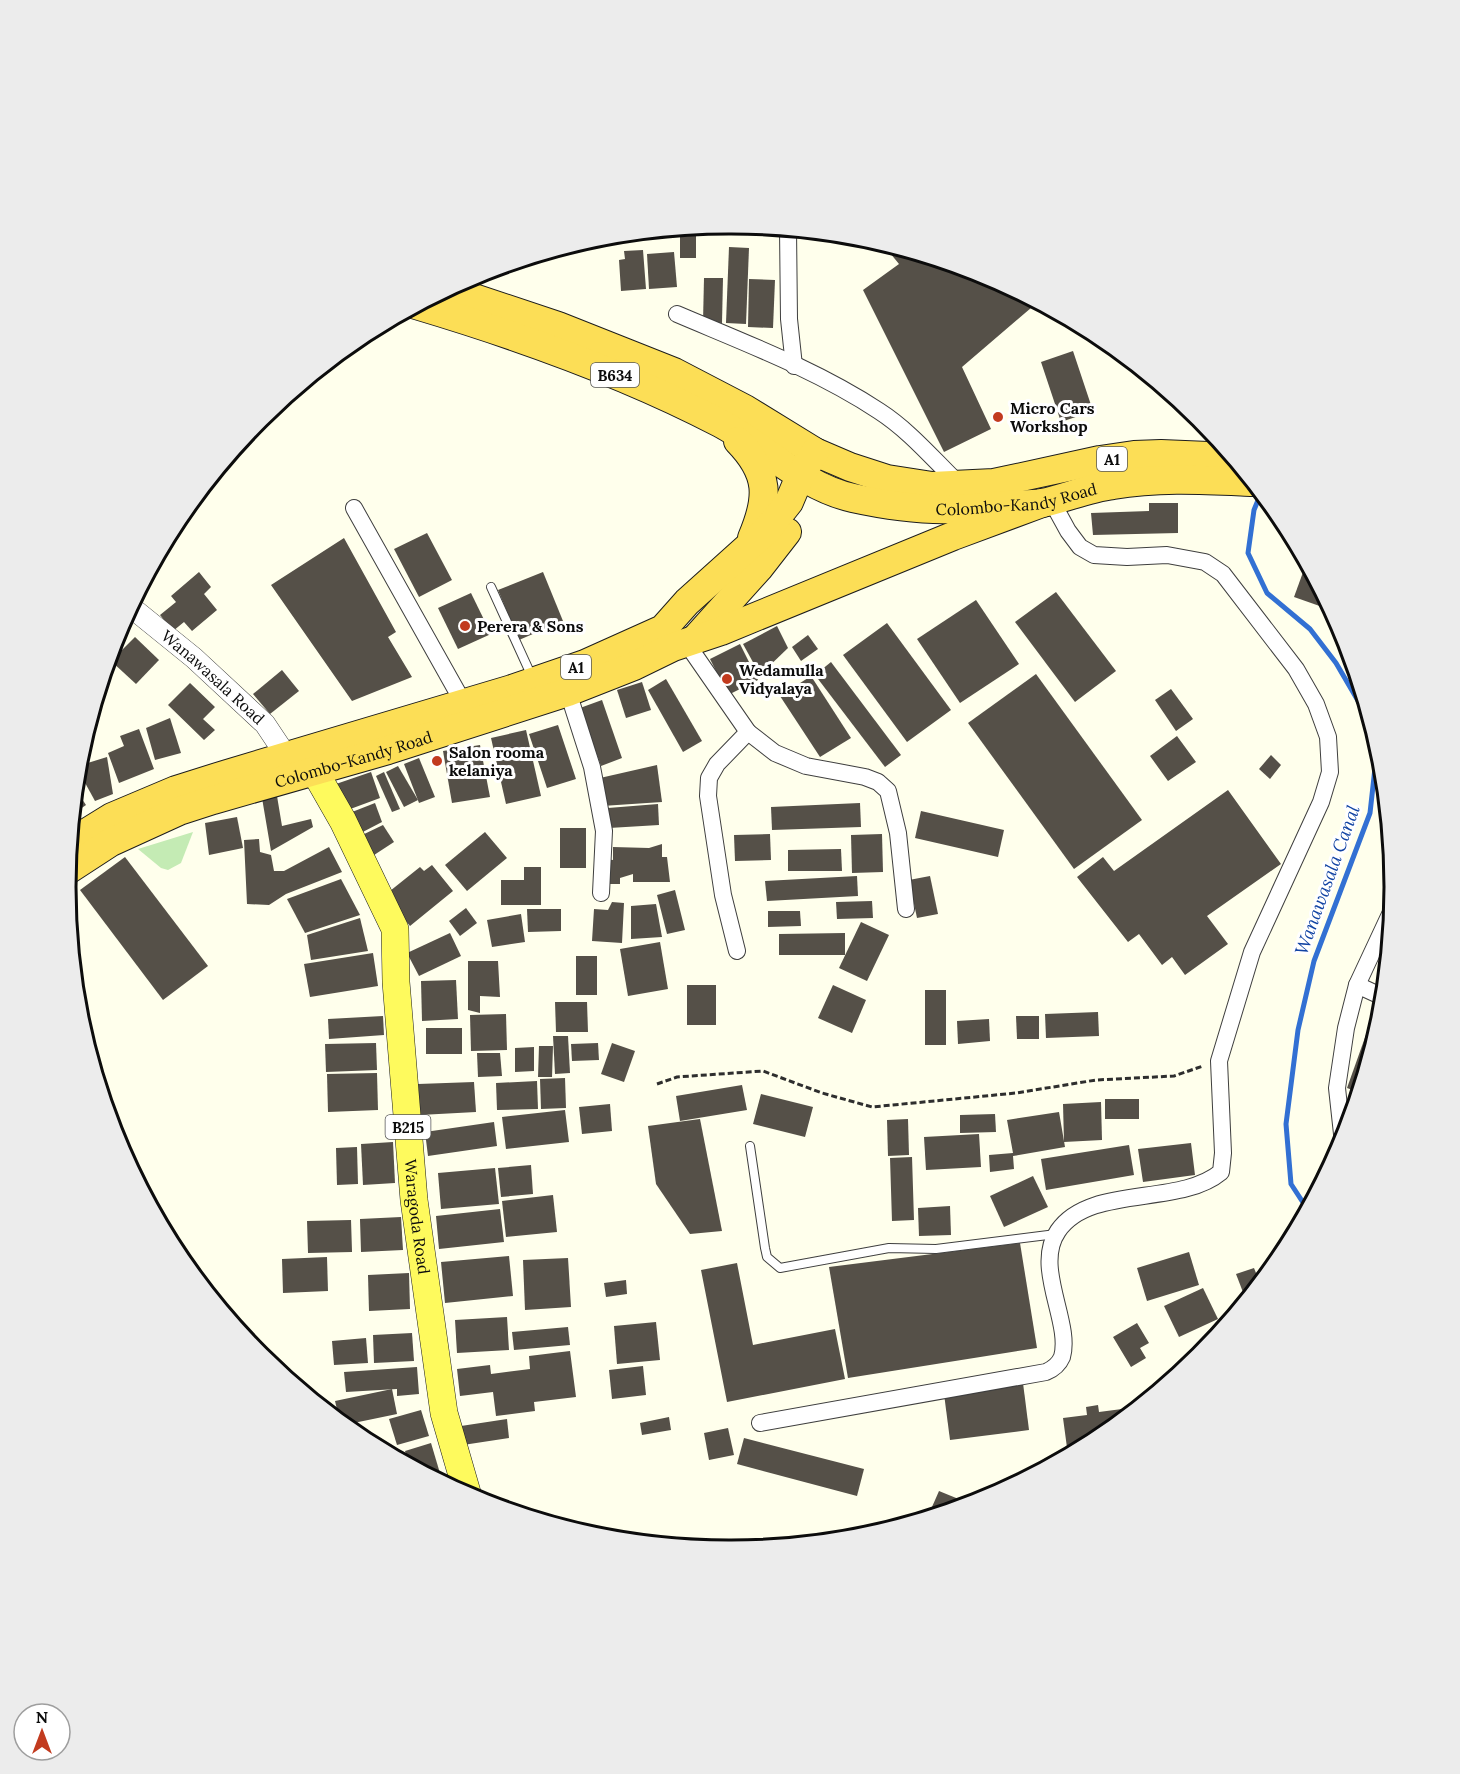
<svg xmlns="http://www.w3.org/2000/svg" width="1460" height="1774" font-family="Lora,serif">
  <rect width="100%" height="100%" fill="#ffffec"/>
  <polygon fill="#c4ebb4" points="193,832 181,863 168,870 161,868 138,849"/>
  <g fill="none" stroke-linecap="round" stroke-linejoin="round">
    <polyline stroke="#3270d3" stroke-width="5" points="1261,493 1254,510 1248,553 1267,593 1310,629 1336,663 1371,723 1375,768 1370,813 1314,961 1298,1030 1286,1124 1291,1184 1304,1204 1309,1205"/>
  </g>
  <g fill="#555048">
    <rect x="680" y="229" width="16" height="29"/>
    <polygon points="881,242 984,274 1038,302 962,367 991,429 944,452 863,290 899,264"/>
    <polygon points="729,247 749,248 746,324 726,323"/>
    <polygon points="643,250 646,289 621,291 619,260 625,259 624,251"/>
    <polygon points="674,252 677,287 649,289 647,254"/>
    <polygon points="704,278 723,278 722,323 703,322"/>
    <polygon points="749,279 775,280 773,328 748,327"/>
    <polygon points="1073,351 1093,411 1061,422 1041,362"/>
    <polygon points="1149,503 1178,503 1178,533 1093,535 1091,513 1149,511"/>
    <polygon points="427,533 452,580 419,597 394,549"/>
    <polygon points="344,538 396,632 388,637 412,677 352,701 271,585"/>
    <polygon points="1306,564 1331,610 1294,597"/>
    <polygon points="199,572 211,587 204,594 217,610 192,631 184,622 173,631 160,615 176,602 171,596"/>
    <polygon points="543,572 563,621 519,640 498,590"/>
    <polygon points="1056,592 1116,671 1075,702 1015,622"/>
    <polygon points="471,593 491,634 458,649 438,608"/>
    <polygon points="976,600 1019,664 960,703 917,639"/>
    <polygon points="887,623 951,710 907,742 843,655"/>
    <polygon points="777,626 788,648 760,675 743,644"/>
    <polygon points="808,635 818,649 801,661 792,647"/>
    <polygon points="135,637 159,660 136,684 111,661"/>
    <polygon points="740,644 758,680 728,695 710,659"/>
    <polygon points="831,662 901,755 885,767 815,675"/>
    <polygon points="282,670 299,691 270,714 253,694"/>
    <polygon points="1036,674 1142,820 1074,869 968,723"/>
    <polygon points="811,676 851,738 820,757 780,696"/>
    <polygon points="666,679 702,741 683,752 648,690"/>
    <polygon points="642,682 651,710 626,718 617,690"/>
    <polygon points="190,683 215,707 203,719 215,730 204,740 168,705"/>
    <polygon points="1171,689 1193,719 1176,731 1155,700"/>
    <polygon points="602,700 622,758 601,766 580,708"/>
    <polygon points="170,718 181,753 155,760 146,728"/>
    <polygon points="558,725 576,779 547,788 529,734"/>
    <polygon points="139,729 154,769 119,783 108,753 124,746 120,736"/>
    <polygon points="526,730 541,796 506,804 491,738"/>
    <polygon points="1177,736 1196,762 1168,781 1150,756"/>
    <polygon points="480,745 490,797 452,803 443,751"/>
    <polygon points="1271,755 1281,765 1270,779 1259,769"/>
    <polygon points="107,757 113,794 95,801 78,770 78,766"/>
    <polygon points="419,758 435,797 419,803 404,764"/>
    <polygon points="657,765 662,802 602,806 600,778"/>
    <polygon points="398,766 418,800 404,807 386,772"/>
    <polygon points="371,772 380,798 345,811 336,784"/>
    <polygon points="384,772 400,809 392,812 376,776"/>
    <polygon points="76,790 86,805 73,814"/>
    <polygon points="1228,790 1281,864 1207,916 1228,944 1185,975 1172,957 1162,965 1139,934 1128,942 1077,877 1103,857 1114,871"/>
    <polygon points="277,796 282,826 311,819 313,827 271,851 262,798"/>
    <polygon points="375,803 382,822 357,835 347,814"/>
    <polygon points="860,803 861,827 772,830 771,807"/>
    <polygon points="658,804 659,825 609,828 608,808"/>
    <polygon points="921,811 1004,830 998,857 915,838"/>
    <polygon points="237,817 243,848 209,855 205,823"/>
    <polygon points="383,825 394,842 371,857 358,837"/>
    <rect x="560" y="828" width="26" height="40"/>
    <polygon points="485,832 507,858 467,891 445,865"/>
    <polygon points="770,834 771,860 735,861 734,835"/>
    <polygon points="882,834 883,872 852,873 851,835"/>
    <polygon points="259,839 260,852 271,855 274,871 284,871 329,847 342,872 286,894 269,905 247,904 244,840"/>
    <polygon points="662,844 662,857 667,857 670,882 633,882 633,874 620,878 620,884 605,884 605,859 613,860 613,847 649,848"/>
    <polygon points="841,849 842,871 788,871 788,850"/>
    <polygon points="125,857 208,966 163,1000 80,890"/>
    <polygon points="432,865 453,891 410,926 385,895 420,867 424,871"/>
    <polygon points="524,867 541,867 541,905 501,905 501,880 524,880"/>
    <polygon points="857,876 858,896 767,901 765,881"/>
    <polygon points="930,876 938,914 917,918 909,880"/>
    <polygon points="341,879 360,915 305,933 287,899"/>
    <polygon points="675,890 685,930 667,934 657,895"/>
    <polygon points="872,901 873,918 837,919 836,902"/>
    <polygon points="612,902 624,903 622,943 592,941 594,909 608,910"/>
    <polygon points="656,904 662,937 631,939 631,906"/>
    <polygon points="466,908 477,923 460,936 449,921"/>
    <polygon points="527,909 561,909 561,931 528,932"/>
    <polygon points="768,911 800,911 801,926 768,927"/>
    <polygon points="521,914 525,942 492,947 487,920"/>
    <polygon points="360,918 368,951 311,960 307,935"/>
    <polygon points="861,922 889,935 867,981 839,968"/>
    <polygon points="450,933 461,956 419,976 407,953"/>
    <polygon points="845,933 845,955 779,955 779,934"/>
    <polygon points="660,942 668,989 628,996 620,949"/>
    <polygon points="373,953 378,986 310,997 304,964"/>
    <rect x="576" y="956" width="21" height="39"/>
    <polygon points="468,961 498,961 500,997 480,996 480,1013 468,1010"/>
    <polygon points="456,980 458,1019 422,1021 421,981"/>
    <rect x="687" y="985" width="29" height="40"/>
    <polygon points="833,985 866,1000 852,1033 818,1018"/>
    <rect x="925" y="990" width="21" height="55"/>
    <polygon points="555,1002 587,1002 588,1032 556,1032"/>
    <polygon points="1098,1012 1099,1036 1046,1038 1045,1014"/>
    <polygon points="506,1014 507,1050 471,1051 470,1015"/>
    <polygon points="383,1016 384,1035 329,1039 328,1019"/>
    <polygon points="1016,1016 1039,1016 1039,1039 1017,1039"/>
    <polygon points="989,1019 990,1041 958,1044 957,1021"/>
    <rect x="426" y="1028" width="36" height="26"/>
    <polygon points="1368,1029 1376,1032 1358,1092 1347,1088"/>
    <polygon points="553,1036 568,1036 570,1073 555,1074"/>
    <polygon points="376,1043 377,1070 326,1072 325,1044"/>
    <polygon points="598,1043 599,1060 572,1061 571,1044"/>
    <polygon points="612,1043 635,1051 624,1082 601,1074"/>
    <polygon points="539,1046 553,1046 552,1077 538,1077"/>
    <polygon points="534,1047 534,1071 515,1072 515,1048"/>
    <polygon points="477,1053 500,1053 502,1076 478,1077"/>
    <polygon points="377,1073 378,1110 328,1112 327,1074"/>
    <polygon points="565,1078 566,1108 541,1109 540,1079"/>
    <polygon points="537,1081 538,1109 497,1110 496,1083"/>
    <polygon points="474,1082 476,1112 420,1115 418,1084"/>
    <polygon points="742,1085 747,1110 680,1121 676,1096"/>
    <polygon points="761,1094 813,1107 805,1137 753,1124"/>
    <rect x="1105" y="1099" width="34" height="20"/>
    <polygon points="1101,1102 1102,1140 1064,1142 1063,1104"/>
    <polygon points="610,1104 612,1131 582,1134 579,1107"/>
    <polygon points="565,1110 569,1142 506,1149 502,1117"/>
    <polygon points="1059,1112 1065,1147 1013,1156 1014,1169 990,1172 989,1155 1013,1153 1007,1120"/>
    <polygon points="995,1114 996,1132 960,1133 960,1115"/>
    <polygon points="700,1119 722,1231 690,1234 656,1184 648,1126"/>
    <polygon points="908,1119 909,1155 888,1156 887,1120"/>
    <polygon points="494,1122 497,1146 428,1156 425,1132"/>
    <polygon points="979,1134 981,1167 926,1170 924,1137"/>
    <polygon points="393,1142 395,1183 363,1185 361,1144"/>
    <polygon points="1191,1143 1195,1175 1143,1182 1138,1149"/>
    <polygon points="1129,1145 1134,1175 1046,1190 1041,1159"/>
    <polygon points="357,1147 358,1184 337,1185 336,1148"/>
    <polygon points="912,1157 914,1220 892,1221 890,1158"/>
    <polygon points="531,1165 533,1194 501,1197 498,1168"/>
    <polygon points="495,1168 499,1204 441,1209 438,1173"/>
    <polygon points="1033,1176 1048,1207 1004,1227 990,1196"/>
    <polygon points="553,1195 557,1232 506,1237 502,1201"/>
    <polygon points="950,1206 951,1235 919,1236 918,1208"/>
    <polygon points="500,1209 504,1242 439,1249 436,1216"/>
    <polygon points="401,1217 403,1250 361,1252 360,1219"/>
    <polygon points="351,1220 352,1252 308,1253 307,1221"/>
    <polygon points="1020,1243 1037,1348 848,1378 829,1267"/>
    <polygon points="1189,1252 1199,1285 1147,1301 1137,1268"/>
    <polygon points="509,1256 513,1296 445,1303 441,1262"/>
    <polygon points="327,1257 328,1291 283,1293 282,1259"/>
    <polygon points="568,1258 571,1307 525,1310 523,1260"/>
    <polygon points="737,1263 753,1345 835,1329 845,1379 727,1402 701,1270"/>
    <polygon points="1254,1268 1260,1283 1246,1300 1236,1274"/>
    <polygon points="409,1273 410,1309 369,1311 368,1275"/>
    <polygon points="626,1280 627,1294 606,1297 604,1283"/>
    <polygon points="1203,1288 1218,1319 1179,1337 1164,1306"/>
    <polygon points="507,1317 509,1350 457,1353 455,1320"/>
    <polygon points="656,1322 660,1360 617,1364 614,1326"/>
    <polygon points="1137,1323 1149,1343 1140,1348 1146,1358 1131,1367 1113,1337"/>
    <polygon points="568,1327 570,1345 514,1350 512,1332"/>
    <polygon points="412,1333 414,1361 374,1363 373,1335"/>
    <polygon points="366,1338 368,1363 334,1365 332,1341"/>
    <polygon points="570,1351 576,1397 534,1402 535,1411 496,1416 493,1392 460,1396 457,1369 490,1365 491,1374 530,1369 529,1356"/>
    <polygon points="643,1366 646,1395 612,1399 609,1370"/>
    <polygon points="417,1367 419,1394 397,1396 397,1389 346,1392 344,1372"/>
    <polygon points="1023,1383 1029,1430 950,1440 944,1394"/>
    <polygon points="392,1389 397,1414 344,1425 340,1422 335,1401"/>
    <polygon points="1098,1405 1099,1412 1122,1409 1124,1419 1099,1439 1098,1436 1091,1437 1092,1443 1068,1455 1063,1418 1087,1415 1086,1407"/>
    <polygon points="421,1410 429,1436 397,1445 389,1419"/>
    <polygon points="669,1417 671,1430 642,1435 640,1423"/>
    <polygon points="507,1419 509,1438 463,1445 461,1426"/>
    <polygon points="728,1428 734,1455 709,1460 704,1433"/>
    <polygon points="744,1438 864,1469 857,1496 737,1464"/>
    <polygon points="431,1443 442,1480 439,1481 409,1465 405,1451"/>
    <polygon points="939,1491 961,1500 958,1508 930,1517 928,1516"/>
  </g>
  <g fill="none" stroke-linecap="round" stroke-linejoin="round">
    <g stroke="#3f3f3f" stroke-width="10">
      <g id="service">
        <polyline points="491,587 533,679"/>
        <polyline points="750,1146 765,1248 767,1257 780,1268 889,1248 936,1249 1056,1234"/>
      </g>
    </g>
    <g stroke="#3f3f3f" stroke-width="18">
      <g id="minor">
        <polyline points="788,229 789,319 794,366"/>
        <path d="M 677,314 C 745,343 817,370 879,411 C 910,431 934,460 960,485"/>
        <polyline points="354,508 464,704"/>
        <polyline points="687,644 748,732 717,764 709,778 708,796 723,895 737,951"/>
        <polyline points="568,692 592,767 604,831 601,893"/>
        <polyline points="748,732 775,753 806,766 865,777 878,782 888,791 898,833 906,909"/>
        <polyline points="1357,985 1383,997"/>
        <polyline points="1343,1143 1337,1088 1346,1028 1357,985 1392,910"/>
        <path d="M 760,1423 L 1046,1372 C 1053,1369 1059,1364 1062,1357 C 1072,1322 1033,1267 1058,1231 C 1090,1184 1179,1207 1221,1172 L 1223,1153 L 1219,1061 L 1252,952 L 1321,802 L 1330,772 L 1328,737 L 1316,704 L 1296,669 L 1223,574 L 1205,562 L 1167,555 L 1127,557 L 1094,555 L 1080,547 L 1068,531 L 1051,500"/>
      </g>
    </g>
    <g stroke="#3f3f3f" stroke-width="22">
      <g id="tertiary">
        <path id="s1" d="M 131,607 L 194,658 L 265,724 L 287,757"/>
      </g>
    </g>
    <g stroke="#1d1d1d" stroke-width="28">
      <g id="primary">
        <path id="s2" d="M 315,772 L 343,821 L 395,929 L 396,982 L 414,1200 L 444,1413 L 468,1496"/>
      </g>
    </g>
    <g stroke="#1d1d1d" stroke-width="30">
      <g id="trunk">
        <polyline points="447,289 558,326 674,372 745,409 815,452 850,467 887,479 932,486 994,483 1100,460 1134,455 1161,454 1232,457"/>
        <path id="s3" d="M 416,305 C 520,336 624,373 720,423 C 765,447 803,487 853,498 C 885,505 920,510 952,509 C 970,509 988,506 1006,505 C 1018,504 1031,505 1042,503 C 1066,498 1088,488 1113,485 C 1159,477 1206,480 1253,482"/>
        <path d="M 738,441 C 770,474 769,498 752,538"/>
        <polyline points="696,638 759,568 787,532"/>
        <polyline points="70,843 112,817 176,790 227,774 512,689 585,664 663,629 687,602 766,531 789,502 800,476 815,452"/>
        <path id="s4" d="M 68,870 L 111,842 L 179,811 L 213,800 L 388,750 L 568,692 L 634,666 L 673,647 L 721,631 L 953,536 L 1042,503"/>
      </g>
    </g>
    <polyline stroke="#2e2e2e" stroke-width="3" stroke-dasharray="6 3" stroke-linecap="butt" points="657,1084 677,1077 763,1071 822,1093 872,1107 1016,1093 1096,1080 1174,1076 1203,1066"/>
    <use href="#service" stroke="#fff" stroke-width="8"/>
    <use href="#minor" stroke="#fff" stroke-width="16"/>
    <use href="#tertiary" stroke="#fff" stroke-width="21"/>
    <use href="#primary" stroke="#fefa5d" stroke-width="27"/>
    <use href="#trunk" stroke="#fcde56" stroke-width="28"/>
  </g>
  <g fill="#c23b1f" stroke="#fff" stroke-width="2">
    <circle cx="998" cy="417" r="6"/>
    <circle cx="465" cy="626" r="6"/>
    <circle cx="727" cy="679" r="6"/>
    <circle cx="437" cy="761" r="6"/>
  </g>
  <g text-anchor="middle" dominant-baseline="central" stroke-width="6" stroke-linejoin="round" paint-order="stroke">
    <g fill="#fff" stroke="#555" stroke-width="1.5">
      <rect x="591" y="363" width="48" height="24" rx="4.5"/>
      <rect x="1097" y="447" width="30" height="24" rx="4.5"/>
      <rect x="561" y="655" width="30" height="24" rx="4.5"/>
      <rect x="385.5" y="1115" width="45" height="24" rx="4.5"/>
    </g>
    <g font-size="15" font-weight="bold" fill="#0c0c0c">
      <text x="615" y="375">B634</text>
      <text x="1112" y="459">A1</text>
      <text x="576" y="667">A1</text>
      <text x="408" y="1127">B215</text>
    </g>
    <g font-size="16" font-weight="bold" fill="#0c0c0c" stroke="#fff" text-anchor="start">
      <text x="1010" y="408">Micro Cars<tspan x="1010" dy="18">Workshop</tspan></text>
      <text x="477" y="626">Perera &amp; Sons</text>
      <text x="739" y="670">Wedamulla<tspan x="739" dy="18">Vidyalaya</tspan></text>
      <text x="449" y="752">Salon rooma<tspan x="449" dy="18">kelaniya</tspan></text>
    </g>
    <g font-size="16" fill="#0c0c0c" stroke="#fff">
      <text stroke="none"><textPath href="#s3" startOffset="645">Colombo-Kandy Road</textPath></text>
      <text stroke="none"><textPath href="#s1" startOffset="108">Wanawasala Road</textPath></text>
      <text stroke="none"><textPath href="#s4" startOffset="308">Colombo-Kandy Road</textPath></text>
      <text stroke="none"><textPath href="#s2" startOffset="465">Waragoda Road</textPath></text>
    </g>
    <g font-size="18" font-style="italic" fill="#1143a3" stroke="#fff">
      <text transform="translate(1327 880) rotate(-70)">Wanawasala Canal</text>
    </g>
  </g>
  <path d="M0 0H1460V1774H0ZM729 234H731A653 653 0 0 1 1384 887V887A653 653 0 0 1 731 1540H729A653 653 0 0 1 76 887V887A653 653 0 0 1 729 234Z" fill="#ececec" fill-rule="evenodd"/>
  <path fill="none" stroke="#0c0c0c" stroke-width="3" d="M729 234H731A653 653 0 0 1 1384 887V887A653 653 0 0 1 731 1540H729A653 653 0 0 1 76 887V887A653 653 0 0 1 729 234Z"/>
  <g transform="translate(42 1732)"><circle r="28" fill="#ffffff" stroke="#9e9e9e" stroke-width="1.5"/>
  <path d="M0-4.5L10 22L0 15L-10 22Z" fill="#c23b1f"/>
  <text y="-9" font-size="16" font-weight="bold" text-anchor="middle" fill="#0c0c0c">N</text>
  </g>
</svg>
